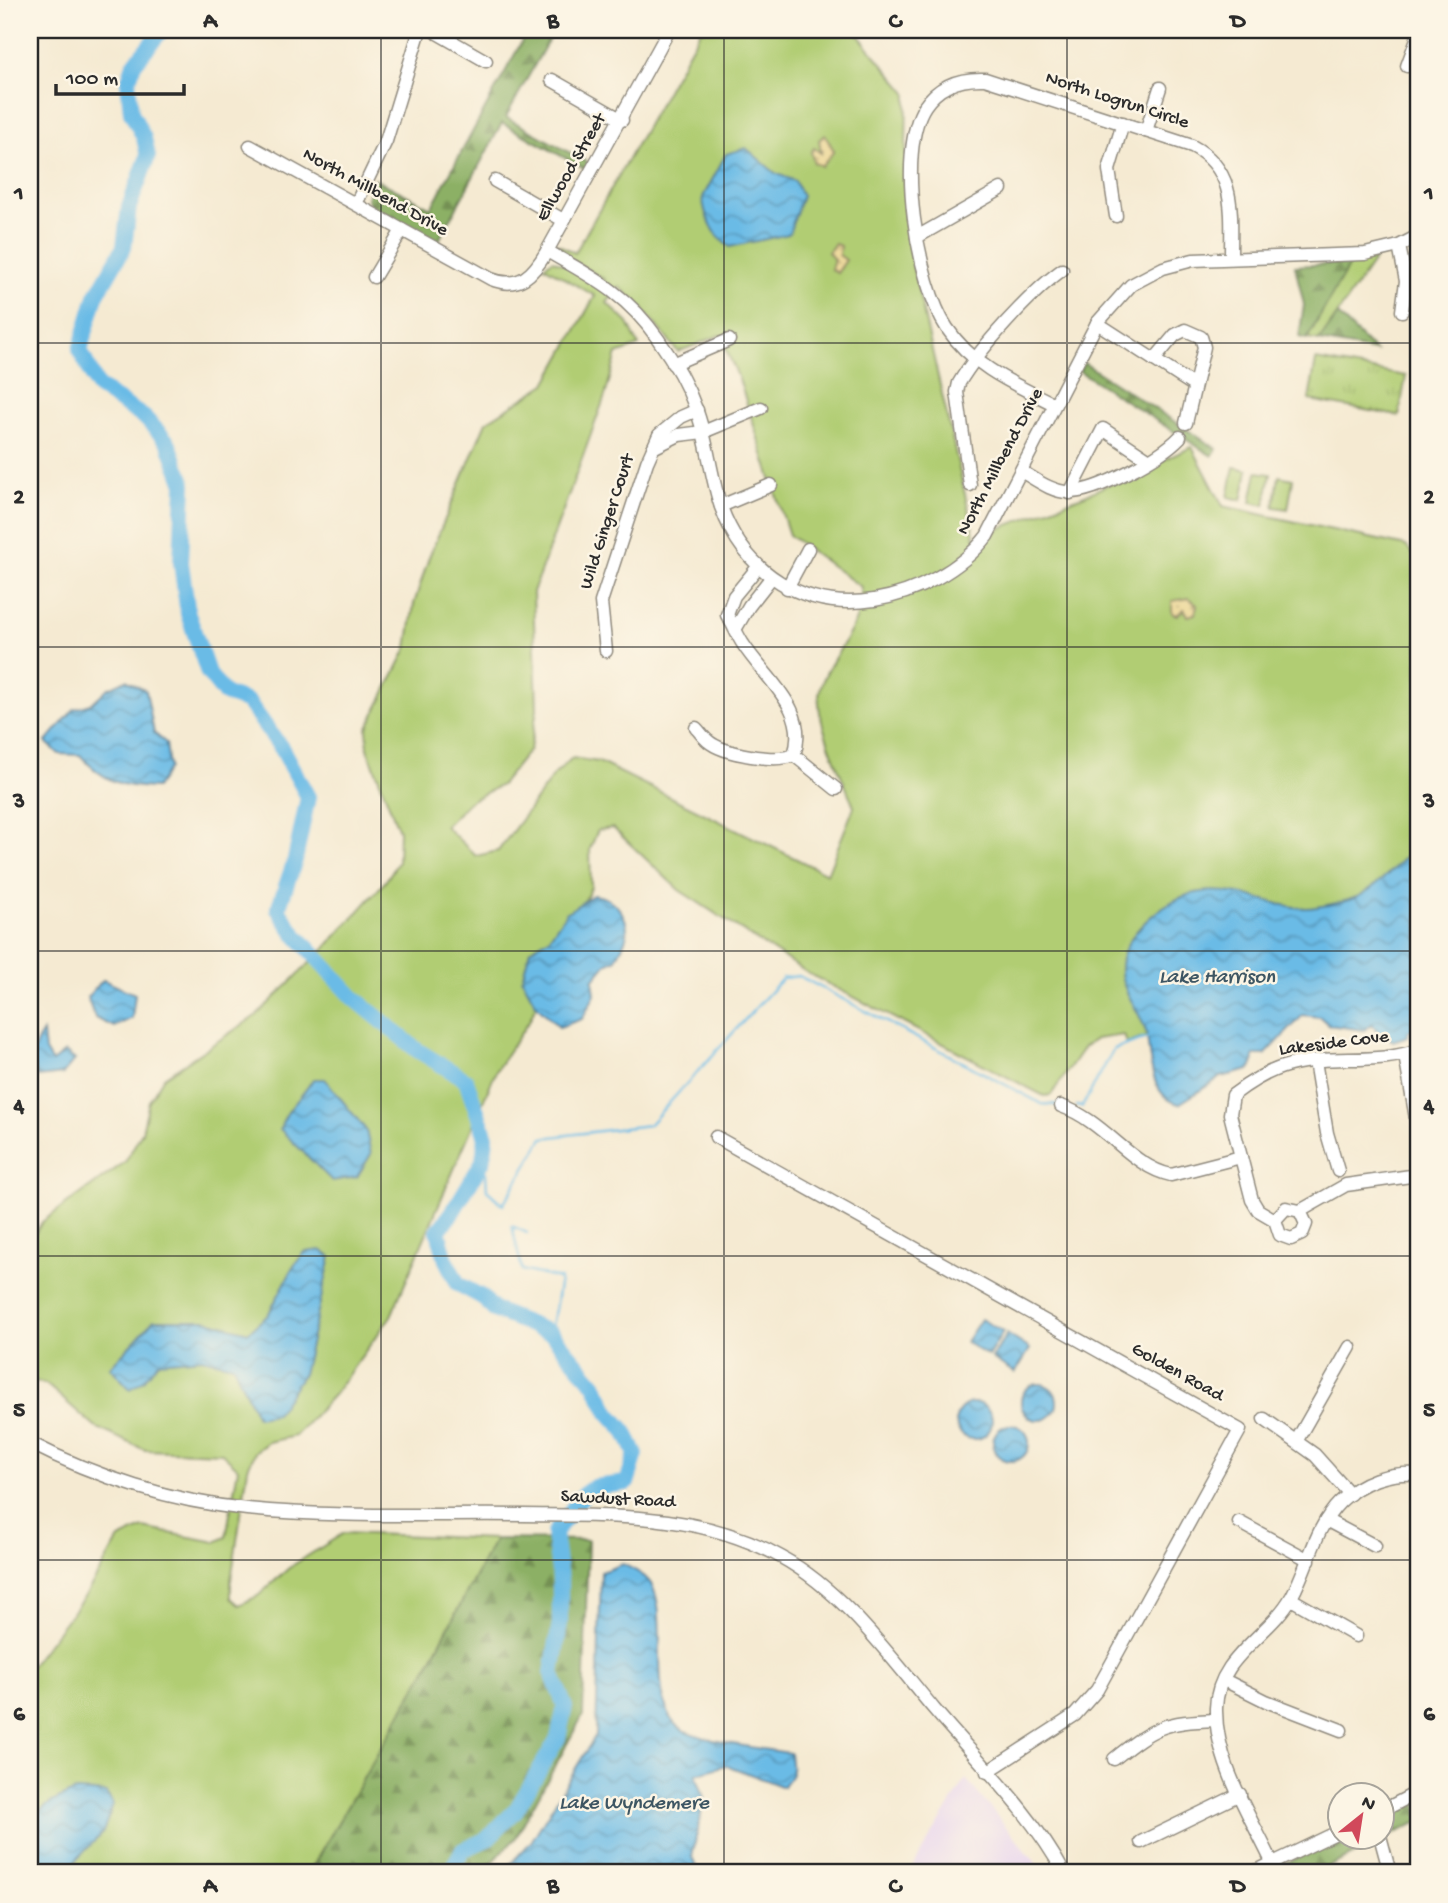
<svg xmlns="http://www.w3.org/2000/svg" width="1448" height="1903" font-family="'Gochi Hand',sans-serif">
  <defs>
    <pattern id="forest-firs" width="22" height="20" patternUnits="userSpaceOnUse" patternTransform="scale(1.75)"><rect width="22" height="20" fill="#8cb065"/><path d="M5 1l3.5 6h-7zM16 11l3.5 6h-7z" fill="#738f53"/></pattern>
    <pattern id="sand-dots" width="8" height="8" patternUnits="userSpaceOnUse" patternTransform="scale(1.75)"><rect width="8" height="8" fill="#eeda9e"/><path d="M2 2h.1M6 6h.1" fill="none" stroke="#cb8" stroke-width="1.8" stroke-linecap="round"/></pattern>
    <pattern id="park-tufts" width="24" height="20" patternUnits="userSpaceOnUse" patternTransform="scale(1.75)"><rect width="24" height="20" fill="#b1cd73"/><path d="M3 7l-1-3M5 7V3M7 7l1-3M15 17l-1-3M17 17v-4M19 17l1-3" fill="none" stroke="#98b064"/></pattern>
    <pattern id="water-waves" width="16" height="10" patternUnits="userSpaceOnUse" patternTransform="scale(1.75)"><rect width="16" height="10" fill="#6bbbe6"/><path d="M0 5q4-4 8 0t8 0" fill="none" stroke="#5898bb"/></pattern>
  </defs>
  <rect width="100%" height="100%" fill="#fcf5e5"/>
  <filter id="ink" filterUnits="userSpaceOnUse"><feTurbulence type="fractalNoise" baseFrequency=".0143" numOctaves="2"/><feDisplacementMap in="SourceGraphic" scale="14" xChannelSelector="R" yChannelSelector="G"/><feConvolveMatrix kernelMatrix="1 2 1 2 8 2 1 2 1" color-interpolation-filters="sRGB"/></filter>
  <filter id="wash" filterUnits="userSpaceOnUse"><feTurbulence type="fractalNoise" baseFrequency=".00686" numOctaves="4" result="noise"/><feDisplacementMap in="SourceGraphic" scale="28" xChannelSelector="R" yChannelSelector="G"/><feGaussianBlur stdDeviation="1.57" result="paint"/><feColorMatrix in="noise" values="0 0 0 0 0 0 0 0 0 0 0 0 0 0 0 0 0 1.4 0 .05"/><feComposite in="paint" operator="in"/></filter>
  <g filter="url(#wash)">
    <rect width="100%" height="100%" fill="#f5ead2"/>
    <polygon fill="#e6d2f0" points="966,1779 1033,1859 1042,1873 909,1873"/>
    <g fill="#b1cd73" stroke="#6e7c4f" stroke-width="2" fill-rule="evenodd">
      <path d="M 701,30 L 854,30 L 907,93 L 905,213 L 909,250 L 975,538 L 1085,495 L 1192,447 L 1223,506 L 1406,546 L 1418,560 L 1418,936 L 1127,1044 L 1124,1035 L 1096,1039 L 1084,1047 L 1051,1095 L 1044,1096 L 809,974 L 679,890 L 613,828 L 598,830 L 590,849 L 591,887 L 529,1021 L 497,1069 L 391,1316 L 334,1394 L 295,1436 L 268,1442 L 255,1452 L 248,1468 L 231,1580 L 231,1598 L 239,1605 L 258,1596 L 290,1567 L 344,1533 L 495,1539 L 427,1668 L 309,1873 L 30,1873 L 30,1667 L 87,1593 L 119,1539 L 143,1528 L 216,1542 L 226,1537 L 238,1468 L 222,1453 L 145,1450 L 95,1427 L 46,1384 L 30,1380 L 30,1242 L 42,1222 L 125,1162 L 142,1132 L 149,1101 L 164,1077 L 257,1015 L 328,945 L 385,882 L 398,862 L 399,831 L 368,750 L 367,729 L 407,648 L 414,604 L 429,557 L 486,422 L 546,384 L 595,296 L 544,266 L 553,260 L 606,280 L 562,255 L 557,244 L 575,253 ZM 619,287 L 636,301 L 678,352 L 720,335 L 739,379 L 789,535 L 861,587 C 866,629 822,662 819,696 C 816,723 844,780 854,807 L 827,874 L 599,762 L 572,758 L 554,775 L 498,851 L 476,856 L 445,826 L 470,801 L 501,785 L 530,749 L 537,709 L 533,592 L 605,396 L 617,354 L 639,346 L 628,323 L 607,303 Z"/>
      <polygon points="1375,259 1319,341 1307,339 1350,263"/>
      <polygon points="1234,467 1248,470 1242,500 1228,497"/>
      <polygon points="1257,472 1271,474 1265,505 1251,502"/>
      <polygon points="1279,476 1293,479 1288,509 1274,507"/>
    </g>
    <g fill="url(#forest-firs)" stroke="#5c6e48" stroke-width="2">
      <polygon points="528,30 554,30 506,117 590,164 587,170 502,123 438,242 370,205 367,198 375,179 431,208"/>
      <polygon points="1350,263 1307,339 1299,337 1304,305 1295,266"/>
      <polygon points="1338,315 1375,351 1319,341"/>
      <polygon points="1084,363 1217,449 1212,456 1079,371"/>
      <polygon points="495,1539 588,1540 583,1715 515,1839 482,1873 309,1873 427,1668"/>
      <polygon points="1418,1801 1418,1822 1388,1837 1384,1825 1386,1817"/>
      <polygon points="1340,1837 1374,1837 1377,1843 1316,1873 1265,1873"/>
    </g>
    <g fill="url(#sand-dots)" stroke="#8c8264" stroke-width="2">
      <polygon points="825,135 834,151 822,166 814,163 811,152 814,148 821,153 819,140"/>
      <polygon points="835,244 840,246 839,255 846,260 837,273 831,269 834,260 828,252"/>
      <polygon points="1189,598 1197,605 1195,614 1188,616 1184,609 1177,615 1172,613 1172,601"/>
    </g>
    <polygon fill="url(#park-tufts)" stroke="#6e7c4f" stroke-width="2" points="1316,360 1406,376 1399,416 1309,400"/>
    <g fill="url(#water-waves)" stroke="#4b7388" stroke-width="2">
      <path d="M 746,148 L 775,173 L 795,181 L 802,196 L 789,234 L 730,247 C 715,238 703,214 703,197 L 726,154 Z"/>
      <path d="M 126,680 L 146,691 L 154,733 L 166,743 L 169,768 L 156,788 C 121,787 104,782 80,755 L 59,754 L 46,742 L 74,709 L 91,704 L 107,689 Z"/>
      <path d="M 1418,845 L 1418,1029 L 1408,1031 L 1408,1036 L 1393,1041 L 1386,1036 L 1376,1036 L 1377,1030 L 1372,1024 L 1364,1030 L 1329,1025 L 1320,1017 L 1303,1015 L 1265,1055 L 1254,1055 L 1253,1065 L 1249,1070 L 1221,1077 L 1179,1104 C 1151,1097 1150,1060 1147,1036 C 1143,1014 1123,995 1121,972 C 1120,953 1129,939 1142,925 C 1182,884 1217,886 1268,901 C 1283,905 1301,910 1316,907 C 1329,905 1345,902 1357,897 C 1379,886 1400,861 1418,845 Z"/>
      <path d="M 593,895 C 612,897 628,912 627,933 C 626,941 620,951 616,959 L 606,964 L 593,980 L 595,995 L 582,1019 L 559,1027 L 536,1005 L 522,979 L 530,950 L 549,938 L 566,913 Z"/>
      <polygon points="103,980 135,994 132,1018 114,1027 95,1018 87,997"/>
      <path d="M 43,1032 L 45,1051 L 52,1062 L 65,1052 L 75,1060 L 63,1074 L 38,1077 C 29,1061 33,1046 43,1032 Z"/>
      <path d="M 313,1079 L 325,1079 L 366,1130 L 371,1154 L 357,1177 L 332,1181 L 280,1129 C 285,1109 303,1097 313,1079 Z"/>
      <polygon points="321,1250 331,1257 303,1374 276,1414 257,1417 233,1365 202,1358 159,1362 144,1380 130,1389 110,1367 154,1320 205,1320 248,1332 268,1315 294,1266 305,1252"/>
      <polygon points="981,1319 1003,1332 988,1356 966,1342"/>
      <polygon points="1007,1334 1030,1349 1015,1373 992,1358"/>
      <circle cx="1039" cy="1402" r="18"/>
      <circle cx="974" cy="1421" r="18"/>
      <circle cx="1011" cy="1443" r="18"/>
      <path d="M 623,1564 C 630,1568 640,1572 646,1578 C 675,1603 643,1697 679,1727 C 695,1740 767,1750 790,1753 L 792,1774 L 784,1787 L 726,1765 L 696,1774 L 704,1798 L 692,1857 L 697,1870 L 704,1873 L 502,1873 L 531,1842 L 596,1735 L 601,1572 Z"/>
      <path d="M 76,1791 L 106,1793 L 113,1804 L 103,1832 L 64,1873 L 30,1873 C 30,1820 23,1813 76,1791 Z"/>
    </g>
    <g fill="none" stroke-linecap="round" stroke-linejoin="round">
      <g stroke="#6bbbe6" stroke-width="2.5">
        <polyline points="1076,1106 1082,1107 1114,1049 1149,1037"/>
        <polyline points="477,1174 486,1173 487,1190 503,1205 543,1138 649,1125 783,978 799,976 1042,1104 1059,1105"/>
        <polyline points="527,1233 512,1226 522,1270 560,1279 551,1333"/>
      </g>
      <polyline stroke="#6bbbe6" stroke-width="16" points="162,30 134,64 128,82 131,112 144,138 148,156 129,207 124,247 96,296 80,350 98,387 145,418 168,442 184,484 181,563 188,614 208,673 225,694 248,702 282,749 308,797 295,860 278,909 295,934 354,998 417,1050 466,1080 486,1137 483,1161 452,1213 438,1231 446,1260 458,1284 482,1297 494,1310 551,1333 595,1385 609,1413 625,1431 636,1454 627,1483 594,1487 584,1494 554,1533 560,1579 560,1623 552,1673 565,1707 558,1738 516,1810 487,1839 463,1850 449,1873"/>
    </g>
  </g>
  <g filter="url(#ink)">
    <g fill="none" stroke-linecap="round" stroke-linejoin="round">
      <g stroke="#908a7e" stroke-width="15">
        <g id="minor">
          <polyline points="432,30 486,61"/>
          <polyline points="1407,66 1418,36"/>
          <polyline points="552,80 622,120"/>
          <polyline points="1146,131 1160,88"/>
          <path d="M 250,146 L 491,279 C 519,290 533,275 547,251 L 669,30"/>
          <polyline points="495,181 563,220"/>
          <polyline points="356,204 386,141 420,30"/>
          <polyline points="1116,216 1109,170 1123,123"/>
          <polyline points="917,237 1001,189"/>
          <polyline points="1399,246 1406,281 1402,311"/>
          <path d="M 547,251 C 593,277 627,294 658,339 C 673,360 687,384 696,409 C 708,440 710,475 721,507 C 745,573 804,611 874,600 C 916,593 961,570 987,536 L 1097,323 L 1131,285 L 1163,268 L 1193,260 L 1365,254 L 1399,246 L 1418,236"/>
          <polyline points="374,277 402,230"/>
          <polyline points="1097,323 1193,385"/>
          <polyline points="1154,360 1175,335 1185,330 1201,337 1204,347 1186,423"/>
          <polyline points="673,364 729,340"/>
          <path d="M 1054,404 C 1014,384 973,367 947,328 C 918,285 895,152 925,106 C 939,85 961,78 985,79 L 1192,146 C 1237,170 1231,212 1231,257"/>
          <polyline points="653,448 679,435 703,432 761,408"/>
          <path d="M 1021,471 C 1035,479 1053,493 1070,492 C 1097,492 1161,457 1180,437"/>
          <path d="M 970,485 L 957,392 L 959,383 C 979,349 1030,293 1062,270"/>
          <polyline points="1070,493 1103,429 1148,459"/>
          <polyline points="721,506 771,485"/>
          <polyline points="787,588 808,549"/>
          <polyline points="736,628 749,606 771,578"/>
          <polyline points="606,651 601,602 647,462 659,435 681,417 697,410"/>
          <path d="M 696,728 C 700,732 703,737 708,741 C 723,754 776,763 794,755 C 810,709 765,679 743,644 C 737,635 733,624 727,615 L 734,596 L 758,567"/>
          <polyline points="794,755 836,789"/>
          <polyline points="1405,1055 1418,1130"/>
          <polyline points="1315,1061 1327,1133 1338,1171"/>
          <path d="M 1061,1106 C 1105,1121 1131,1167 1171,1175 L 1241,1157"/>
          <polyline points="716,1137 1240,1430 1097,1690 1075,1715 987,1772"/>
          <polyline points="1300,1211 1306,1224 1302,1234 1291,1239 1280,1235 1275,1220 1286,1208 1300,1211 1346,1185 1418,1175"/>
          <path d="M 1275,1220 L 1258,1210 L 1252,1200 L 1230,1114 L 1233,1095 C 1250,1082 1269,1070 1290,1065 C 1332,1054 1377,1065 1418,1050"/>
          <polyline points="1264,1419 1315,1455 1350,1494"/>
          <polyline points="1297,1440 1350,1347"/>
          <path d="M 30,1443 C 96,1477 173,1502 247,1509 C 337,1518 433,1514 524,1515 C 613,1516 701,1512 781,1557 C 843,1591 889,1655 934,1709 C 978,1761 1032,1813 1064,1873"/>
          <polyline points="1326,1520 1375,1546"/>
          <polyline points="1239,1522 1309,1560"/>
          <polyline points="1291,1599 1356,1636"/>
          <polyline points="1224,1680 1266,1701 1341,1730"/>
          <path d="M 1114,1759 C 1155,1726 1164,1722 1216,1720"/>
          <polyline points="1382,1811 1418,1792"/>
          <polyline points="1380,1836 1390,1873"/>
          <polyline points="1141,1842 1240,1794"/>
          <path d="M 1272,1862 C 1250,1815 1215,1762 1216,1708 C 1217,1657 1270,1636 1292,1596 C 1309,1565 1315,1527 1340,1502 C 1361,1481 1389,1472 1418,1474"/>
          <polyline points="1252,1873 1340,1831"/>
        </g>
      </g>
      <use href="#minor" stroke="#fff" stroke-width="12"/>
    </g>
  </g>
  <path fill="none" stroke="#2b2b2b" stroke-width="2" stroke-opacity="0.55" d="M 381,30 L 381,1873M 724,30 L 724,1873M 1067,30 L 1067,1873M 30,343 L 1418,343M 30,647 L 1418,647M 30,951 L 1418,951M 30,1256 L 1418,1256M 30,1560 L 1418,1560"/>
  <g text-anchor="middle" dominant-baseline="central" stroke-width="5" stroke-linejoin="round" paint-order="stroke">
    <g font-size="19" fill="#2b2b2b" stroke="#fcf5e5">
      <text transform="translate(1117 101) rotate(18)">North Logrun Circle</text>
      <text transform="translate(572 168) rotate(-60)">Ellwood Street</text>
      <text transform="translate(375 193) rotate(29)">North Millbend Drive</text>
      <text transform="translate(1001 462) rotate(-62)">North Millbend Drive</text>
      <text transform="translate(608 522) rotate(-72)">Wild Ginger Court</text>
      <text transform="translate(1334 1044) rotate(-7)">Lakeside Cove</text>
      <text transform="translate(1177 1373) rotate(29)">Golden Road</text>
      <text transform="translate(618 1500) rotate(3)">Sawdust Road</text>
    </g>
    <g font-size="21" font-style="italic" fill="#3e5663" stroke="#fcf5e5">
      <text x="1217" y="978">Lake Harrison</text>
      <text x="634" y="1804">Lake Wyndemere</text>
    </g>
  </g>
  <rect width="1448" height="1903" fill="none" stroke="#fcf5e5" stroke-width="77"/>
  <g transform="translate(1361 1816) rotate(30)"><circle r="33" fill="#fcf5e5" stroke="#a8a49b" stroke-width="2"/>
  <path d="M0-5L12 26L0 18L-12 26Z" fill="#d1495b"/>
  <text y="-10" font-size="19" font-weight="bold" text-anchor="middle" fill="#2b2b2b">N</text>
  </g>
  <path d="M56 84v10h128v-10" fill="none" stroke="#2b2b2b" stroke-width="3.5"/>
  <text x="66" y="84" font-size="21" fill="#2b2b2b" stroke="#fcf5e5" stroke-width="5" paint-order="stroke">100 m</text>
  <rect x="38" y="38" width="1372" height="1826" fill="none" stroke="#2b2b2b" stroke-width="2.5"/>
  <g font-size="23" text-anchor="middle" font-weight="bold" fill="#2b2b2b">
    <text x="210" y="27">A</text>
    <text x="553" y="27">B</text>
    <text x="895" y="27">C</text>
    <text x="1238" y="27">D</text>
    <text x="19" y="199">1</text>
    <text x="1429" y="199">1</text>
    <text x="19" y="503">2</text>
    <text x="1429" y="503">2</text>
    <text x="19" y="807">3</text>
    <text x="1429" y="807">3</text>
    <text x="19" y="1112">4</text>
    <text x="1429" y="1112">4</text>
    <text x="19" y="1416">5</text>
    <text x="1429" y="1416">5</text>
    <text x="19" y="1720">6</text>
    <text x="1429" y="1720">6</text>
    <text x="210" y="1892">A</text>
    <text x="553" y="1892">B</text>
    <text x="895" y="1892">C</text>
    <text x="1238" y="1892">D</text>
  </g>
</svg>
